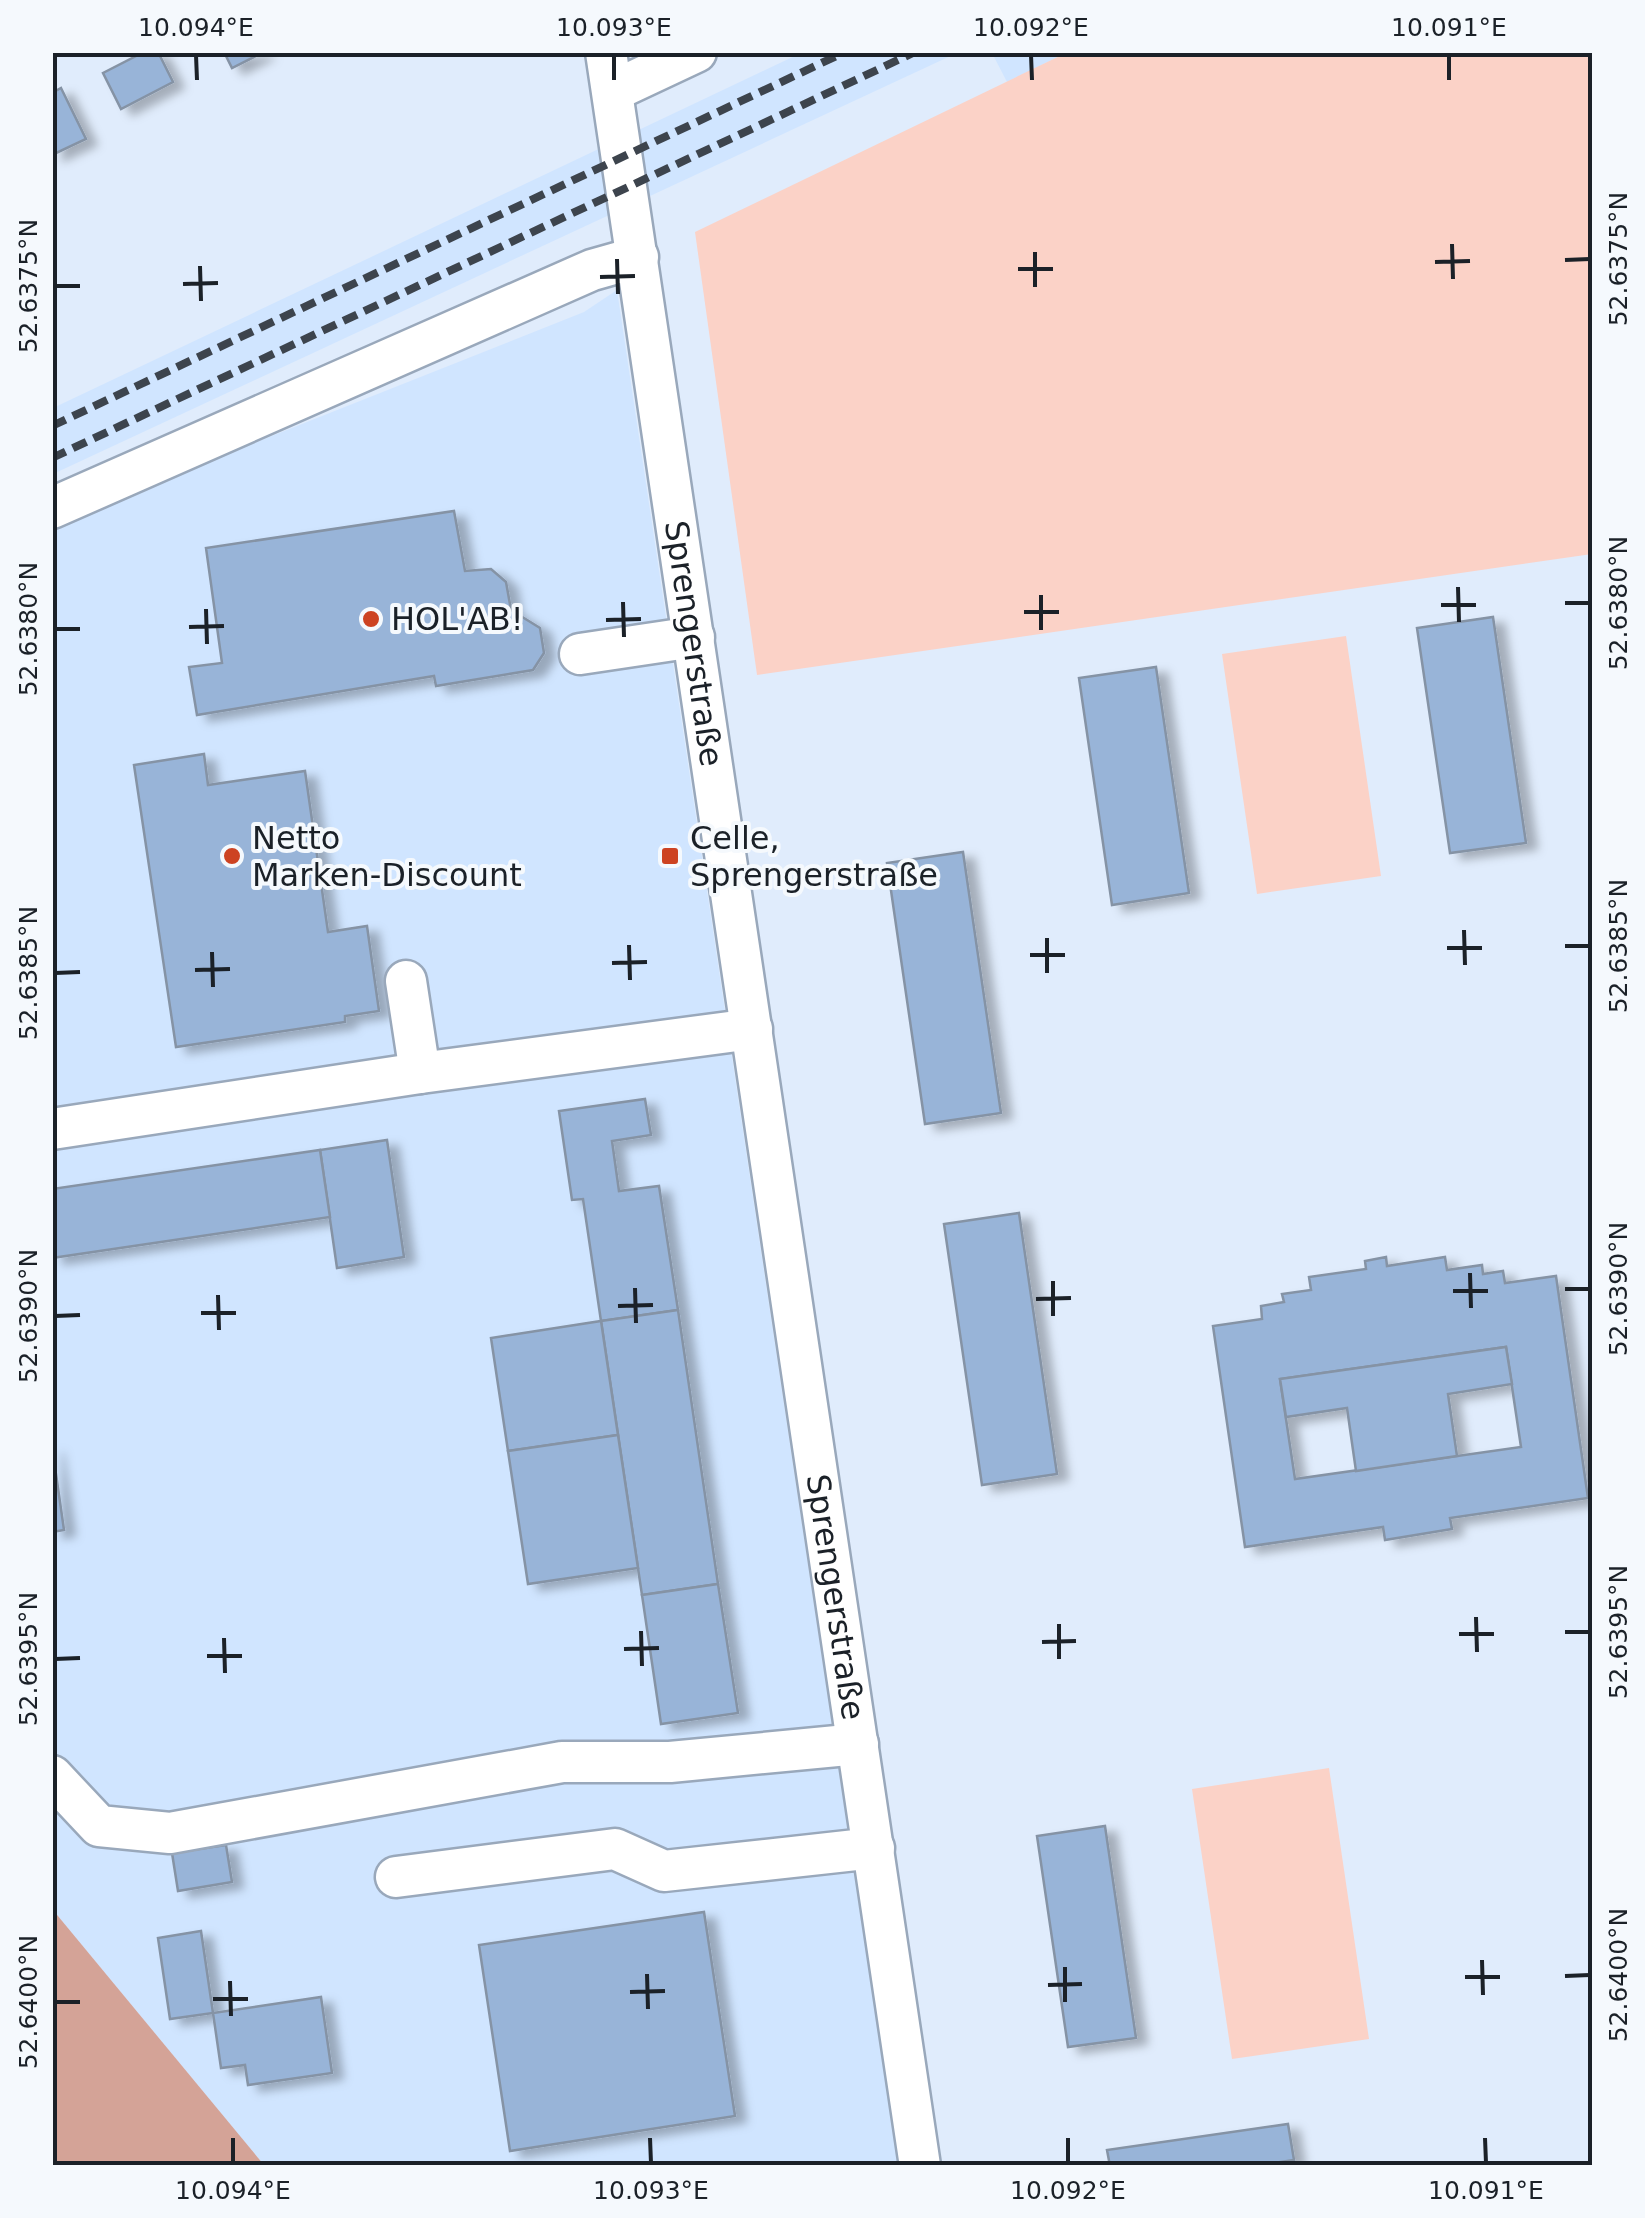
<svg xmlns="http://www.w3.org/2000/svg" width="1645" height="2218" font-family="'DejaVu Sans',sans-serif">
  <defs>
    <filter id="shadow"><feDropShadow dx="11" dy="6" stdDeviation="5" flood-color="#0004"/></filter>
  </defs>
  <rect width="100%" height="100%" fill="#e0ecfc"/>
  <g fill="#d0e5ff">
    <polygon points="801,53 957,53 53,474 53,408"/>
    <polygon points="992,53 1066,53 1007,82"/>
    <polygon points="617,290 898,2165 264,2165 53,1910 52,528 123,495 584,312"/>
  </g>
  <g fill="#fbd2c7">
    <polygon points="1066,53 1592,53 1592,554 757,675 695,232"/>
    <polygon points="1346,636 1381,876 1257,894 1222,654"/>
    <polygon points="1329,1768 1369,2039 1232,2059 1192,1789"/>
  </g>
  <polygon fill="#d4a397" points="53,1910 264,2165 53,2165"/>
  <g fill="#98b4d8" stroke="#8593a5" stroke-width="2.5" fill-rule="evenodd" filter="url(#shadow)">
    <polygon points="144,52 158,52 173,82 121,109 103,73"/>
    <polygon points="224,52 264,52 232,68"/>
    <polygon points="61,88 86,139 52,155 52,93"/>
    <polygon points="454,511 465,571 491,569 506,582 511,610 540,628 544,653 533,670 436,686 434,676 197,715 189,667 222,663 206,548"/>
    <polygon points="1493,617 1526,843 1450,853 1417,628"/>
    <polygon points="1156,667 1189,893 1112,905 1079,678"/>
    <polygon points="204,754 208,785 305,771 328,932 367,926 379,1011 345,1016 345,1022 176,1047 134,765"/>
    <polygon points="963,852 1001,1113 925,1124 887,863"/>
    <polygon points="645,1099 651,1135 612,1141 619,1191 659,1186 678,1310 601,1321 583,1199 572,1200 559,1111"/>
    <polygon points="387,1140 404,1257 337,1268 320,1150"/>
    <polygon points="320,1150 330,1217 52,1258 52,1189"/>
    <polygon points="1019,1213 1057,1474 982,1485 944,1224"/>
    <path d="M 1386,1257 L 1387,1266 L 1445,1257 L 1447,1270 L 1482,1265 L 1483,1274 L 1503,1271 L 1505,1283 L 1556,1276 L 1588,1498 L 1450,1518 L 1452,1529 L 1385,1540 L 1383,1527 L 1245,1547 L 1213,1326 L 1262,1319 L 1261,1306 L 1284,1302 L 1282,1294 L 1311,1290 L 1309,1277 L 1366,1269 L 1365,1261 ZM 1506,1347 L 1521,1447 L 1295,1479 L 1280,1379 Z"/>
    <polygon points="678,1310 718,1584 642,1595 601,1321"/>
    <polygon points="601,1321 618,1435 508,1451 491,1338"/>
    <polygon points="1506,1347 1512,1384 1448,1394 1457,1456 1356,1471 1347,1408 1286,1417 1280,1379"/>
    <polygon points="618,1435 638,1568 528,1584 508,1451"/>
    <polygon points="52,1446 64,1530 52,1532"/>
    <polygon points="718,1584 738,1713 661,1724 642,1595"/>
    <polygon points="1105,1826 1136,2038 1068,2047 1037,1836"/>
    <polygon points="226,1845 232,1882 178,1891 172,1853"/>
    <polygon points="704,1912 735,2116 510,2151 479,1945"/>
    <polygon points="201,1931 213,2013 170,2019 158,1938"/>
    <polygon points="321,1997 332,2073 248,2085 245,2065 221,2068 213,2013"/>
    <polygon points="1288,2124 1294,2160 1253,2166 1110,2166 1107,2150"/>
  </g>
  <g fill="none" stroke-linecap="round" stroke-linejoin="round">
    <g stroke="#99a8bb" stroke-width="45">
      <g id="minor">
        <path id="s1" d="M 606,52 L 920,2166"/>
        <polyline points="613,91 696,52"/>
        <polyline points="52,508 592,270 638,257"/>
        <polyline points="580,654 694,637"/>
        <polyline points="406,981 420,1073"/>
        <polyline points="52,1129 420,1073 752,1029"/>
        <polyline points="52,1776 99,1826 170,1833 562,1762 670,1762 858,1744"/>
        <polyline points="396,1877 615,1849 664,1871 874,1848"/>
      </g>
    </g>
    <use href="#minor" stroke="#fff" stroke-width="40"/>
    <g stroke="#3d444d" stroke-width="8" stroke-dasharray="15 8" stroke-linecap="butt">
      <polyline points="52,426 845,52"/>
      <polyline points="52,458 915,52"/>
    </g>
  </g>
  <path fill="none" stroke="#1b2128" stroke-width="4" d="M 196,55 L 197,80M 614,55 L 614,80M 1031,55 L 1032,80M 1449,55 L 1449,80M 1452,244 L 1453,279M 1035,252 L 1035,287M 617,259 L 618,294M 1565,260 L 1590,259M 1435,262 L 1470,261M 200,266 L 201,301M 1018,269 L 1053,269M 600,277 L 635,276M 183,284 L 218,283M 55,286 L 80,286M 1458,587 L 1459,622M 1041,595 L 1041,630M 623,602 L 624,637M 1565,603 L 1590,603M 1441,605 L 1476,605M 206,609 L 207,644M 1024,612 L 1059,612M 606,620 L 641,619M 189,627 L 224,626M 55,629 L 80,629M 1464,930 L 1465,965M 1047,938 L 1047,973M 629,945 L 630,980M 1565,946 L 1590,946M 1447,948 L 1482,948M 212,952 L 213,987M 1030,955 L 1065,955M 612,963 L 647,962M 195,970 L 230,969M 55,973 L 80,972M 1470,1273 L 1471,1308M 1053,1281 L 1053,1316M 635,1288 L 636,1323M 1565,1289 L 1590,1289M 1453,1291 L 1488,1291M 218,1295 L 219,1330M 1036,1299 L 1071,1298M 618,1306 L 653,1305M 201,1313 L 236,1313M 55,1316 L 80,1315M 1476,1617 L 1477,1652M 1059,1624 L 1059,1659M 641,1631 L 642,1666M 1565,1632 L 1590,1632M 1459,1634 L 1494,1634M 224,1638 L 225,1673M 1042,1642 L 1076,1641M 624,1649 L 659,1648M 207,1656 L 242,1656M 55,1659 L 80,1658M 1482,1960 L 1483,1995M 1065,1967 L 1065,2002M 647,1974 L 648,2009M 1565,1976 L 1590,1975M 1465,1977 L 1500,1977M 230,1981 L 231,2016M 1048,1985 L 1082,1984M 630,1992 L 665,1991M 213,1999 L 248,1999M 55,2002 L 80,2002M 233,2138 L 233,2163M 650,2138 L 651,2163M 1068,2138 L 1068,2163M 1485,2138 L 1486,2163"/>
  <g fill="#cd4322" stroke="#f5f9fd" stroke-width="4">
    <circle cx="371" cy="619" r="10"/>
    <circle cx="232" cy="856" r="10"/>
    <rect x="660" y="846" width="20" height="20" rx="5"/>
  </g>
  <g text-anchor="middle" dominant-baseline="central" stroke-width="8" stroke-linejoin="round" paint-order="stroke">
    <g font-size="32" fill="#1b2128" stroke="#f5f9fd" text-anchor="start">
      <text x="391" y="619">HOL'AB!</text>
      <text x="252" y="838">Netto<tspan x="252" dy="37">Marken-Discount</tspan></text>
      <text x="690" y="838">Celle,<tspan x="690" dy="37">Sprengerstraße</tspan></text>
    </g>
    <g font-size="32" fill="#1b2128" stroke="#f5f9fd">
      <text stroke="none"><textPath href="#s1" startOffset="598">Sprengerstraße</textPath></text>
      <text stroke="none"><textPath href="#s1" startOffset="1562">Sprengerstraße</textPath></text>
    </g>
  </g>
  <rect width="1645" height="2218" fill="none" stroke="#f5f9fd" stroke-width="110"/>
  <rect x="55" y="55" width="1535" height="2108" fill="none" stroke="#1b2128" stroke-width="4"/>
  <g font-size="25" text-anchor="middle" fill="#1b2128">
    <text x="196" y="36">10.094°E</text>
    <text x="614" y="36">10.093°E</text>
    <text x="1031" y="36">10.092°E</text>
    <text x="1449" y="36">10.091°E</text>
    <text transform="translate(1618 259) rotate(-90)" y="9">52.6375°N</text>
    <text transform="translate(28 286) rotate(-90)" y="9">52.6375°N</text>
    <text transform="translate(1618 603) rotate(-90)" y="9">52.6380°N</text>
    <text transform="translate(28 629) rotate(-90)" y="9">52.6380°N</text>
    <text transform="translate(1618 946) rotate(-90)" y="9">52.6385°N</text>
    <text transform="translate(28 973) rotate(-90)" y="9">52.6385°N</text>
    <text transform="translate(1618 1289) rotate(-90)" y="9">52.6390°N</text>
    <text transform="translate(28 1316) rotate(-90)" y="9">52.6390°N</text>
    <text transform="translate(1618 1632) rotate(-90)" y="9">52.6395°N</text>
    <text transform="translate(28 1659) rotate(-90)" y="9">52.6395°N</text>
    <text transform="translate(1618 1975) rotate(-90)" y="9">52.6400°N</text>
    <text transform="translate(28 2002) rotate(-90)" y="9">52.6400°N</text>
    <text x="233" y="2199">10.094°E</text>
    <text x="651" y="2199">10.093°E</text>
    <text x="1068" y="2199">10.092°E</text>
    <text x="1486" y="2199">10.091°E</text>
  </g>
</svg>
